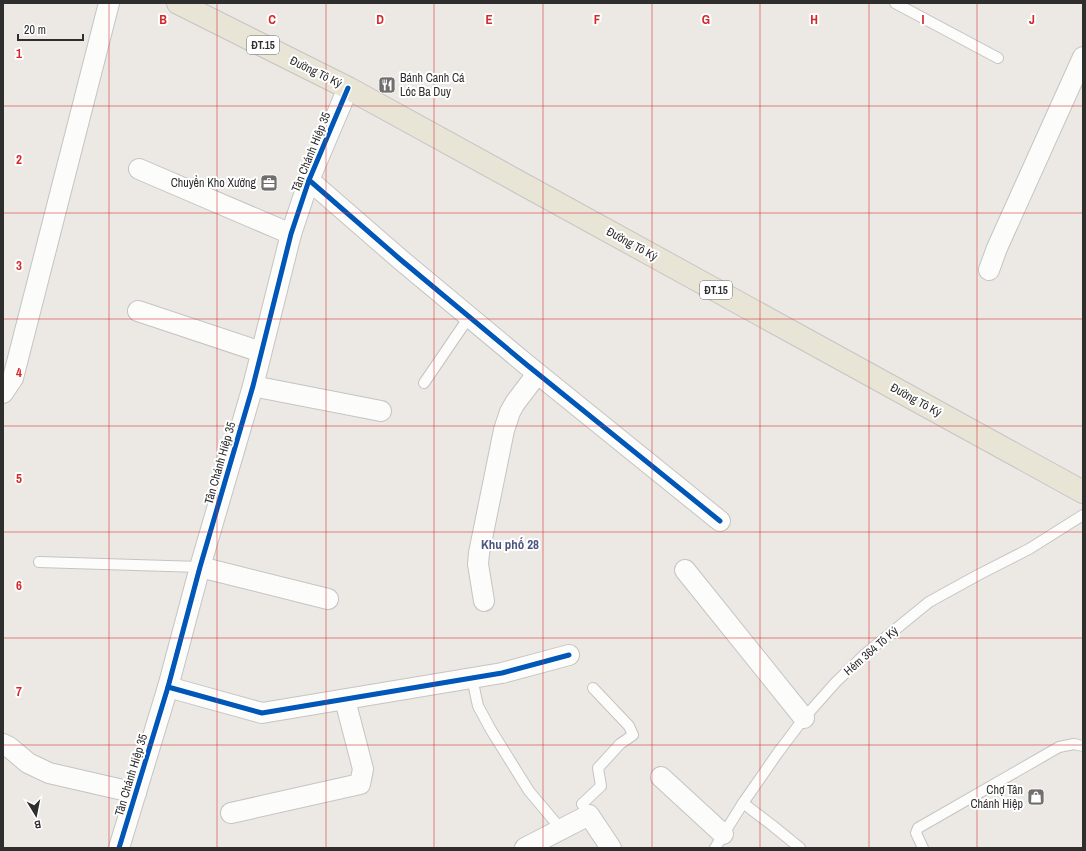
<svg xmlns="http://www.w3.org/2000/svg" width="1086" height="851" font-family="'Archivo Narrow',sans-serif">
  <rect width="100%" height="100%" fill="#ece8e4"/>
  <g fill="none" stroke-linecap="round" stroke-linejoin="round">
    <g stroke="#c5c4c5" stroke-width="12">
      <g id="lane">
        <polyline points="895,3 998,58"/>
        <polyline points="424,383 469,317"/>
        <polyline points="39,562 200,567"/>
        <polyline points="472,678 478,706 491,730 529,791 561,829"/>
        <polyline points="743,803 773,826 800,848"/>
        <polyline points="589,815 582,804 601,786 598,768 620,744 633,735 629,726 593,688"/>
        <polyline points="715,848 743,803 777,754 804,718 836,682 864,655 929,602 978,575 1029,549 1083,515"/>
        <polyline points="923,848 916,833 918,828 1059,747 1074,744 1083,746"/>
      </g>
    </g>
    <g stroke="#c5c4c5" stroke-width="22">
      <g id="street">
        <polyline points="139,169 291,234"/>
        <polyline points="309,180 401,260 527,365 720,521"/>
        <polyline points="989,270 997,248 1083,57"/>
        <polyline points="138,311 261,352"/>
        <polyline points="253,386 381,411"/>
        <polyline points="3,393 13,378 109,3"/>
        <polyline points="200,567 328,599"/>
        <polyline points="685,570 804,718"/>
        <polyline points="484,601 478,564 479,553 504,430 510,412 515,403 537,374"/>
        <polyline points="168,687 262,713 502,673 569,655"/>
        <polyline points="3,744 9,747 28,763 49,773 136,793"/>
        <polyline points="661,777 723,834"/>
        <polyline points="231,813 360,784 363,769 345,700"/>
        <polyline points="119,848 168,687 200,567 253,386 291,234 309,180 348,88"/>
        <polyline points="525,848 589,815 611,848"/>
      </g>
    </g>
    <g stroke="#c6c5c4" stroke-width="24">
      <polyline id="primary" points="178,3 348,88 1083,492"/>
    </g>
    <use href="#lane" stroke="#fcfcfb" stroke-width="10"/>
    <use href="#street" stroke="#fcfcfb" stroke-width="20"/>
    <use href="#primary" stroke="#e8e4d6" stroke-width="22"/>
    <g stroke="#fff" stroke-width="8">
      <g id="cycleway">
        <polyline points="309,180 401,260 527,365 720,521"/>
        <polyline points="168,687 262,713 502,673 569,655"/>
        <polyline points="119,848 168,687 200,567 253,386 291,234 309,180 348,88"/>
      </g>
    </g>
    <use href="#cycleway" stroke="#0057b8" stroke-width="5"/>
  </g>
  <path fill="none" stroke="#d62828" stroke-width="1" stroke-opacity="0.55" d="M 109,3 L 109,848M 217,3 L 217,848M 326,3 L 326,848M 434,3 L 434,848M 543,3 L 543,848M 652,3 L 652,848M 760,3 L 760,848M 869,3 L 869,848M 977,3 L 977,848M 3,106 L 1083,106M 3,213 L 1083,213M 3,319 L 1083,319M 3,426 L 1083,426M 3,532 L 1083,532M 3,638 L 1083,638M 3,745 L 1083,745"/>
  <defs>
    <g id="restaurant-square" transform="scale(0.9)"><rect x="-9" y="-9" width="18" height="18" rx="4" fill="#706f6e" stroke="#fff"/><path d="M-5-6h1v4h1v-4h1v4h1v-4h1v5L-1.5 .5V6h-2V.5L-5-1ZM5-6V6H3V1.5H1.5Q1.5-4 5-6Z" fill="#fff"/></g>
    <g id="office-square" transform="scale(0.9)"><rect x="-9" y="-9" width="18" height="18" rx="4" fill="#706f6e" stroke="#fff"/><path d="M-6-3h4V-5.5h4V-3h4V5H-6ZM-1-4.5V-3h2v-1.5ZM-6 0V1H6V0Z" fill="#fff"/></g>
    <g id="shop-square" transform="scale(0.9)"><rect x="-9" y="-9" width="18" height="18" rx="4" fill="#706f6e" stroke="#fff"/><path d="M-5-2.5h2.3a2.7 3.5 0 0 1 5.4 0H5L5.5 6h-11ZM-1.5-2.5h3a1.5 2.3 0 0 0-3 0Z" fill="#fff"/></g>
  </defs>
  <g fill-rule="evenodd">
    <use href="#restaurant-square" x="387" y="85"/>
    <use href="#office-square" x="269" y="183"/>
    <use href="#shop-square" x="1036" y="797"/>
  </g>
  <g text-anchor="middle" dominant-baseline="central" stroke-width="4" stroke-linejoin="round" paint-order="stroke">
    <g fill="#fff" stroke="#6d6d6d" stroke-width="1">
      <rect x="247" y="36" width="32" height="18" rx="3"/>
      <rect x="700" y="281" width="32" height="18" rx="3"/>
    </g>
    <g font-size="11" font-weight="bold" fill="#2e2e2e">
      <text x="263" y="45">ĐT.15</text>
      <text x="716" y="290">ĐT.15</text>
    </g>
    <g font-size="12" fill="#2e2e2e" stroke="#fff">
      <text transform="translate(316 72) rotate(26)">Đường Tô Ký</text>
      <text transform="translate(311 152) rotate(-68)">Tân Chánh Hiệp 35</text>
      <text transform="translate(632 244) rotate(29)">Đường Tô Ký</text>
      <text transform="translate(916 400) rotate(29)">Đường Tô Ký</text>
      <text transform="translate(220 463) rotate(-74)">Tân Chánh Hiệp 35</text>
      <text transform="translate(871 651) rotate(-41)">Hẻm 364 Tô Ký</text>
      <text transform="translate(131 775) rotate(-73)">Tân Chánh Hiệp 35</text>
    </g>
    <g font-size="12" fill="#2e2e2e" stroke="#fff" text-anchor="end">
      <text x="400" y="78" text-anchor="start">Bánh Canh Cá<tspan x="400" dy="14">Lóc Ba Duy</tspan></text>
      <text x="256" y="183">Chuyển Kho Xưởng</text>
      <text x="1023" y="790">Chợ Tân<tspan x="1023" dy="14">Chánh Hiệp</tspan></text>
    </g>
    <g font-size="13" font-weight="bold" fill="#4d5680" stroke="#fff">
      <text x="510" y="544">Khu phố 28</text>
    </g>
  </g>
  <g font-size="13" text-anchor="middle" font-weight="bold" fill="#d62828" stroke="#fff" stroke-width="4" stroke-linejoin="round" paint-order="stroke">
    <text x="163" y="24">B</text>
    <text x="272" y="24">C</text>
    <text x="380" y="24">D</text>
    <text x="489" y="24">E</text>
    <text x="597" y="24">F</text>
    <text x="706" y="24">G</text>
    <text x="814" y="24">H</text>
    <text x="923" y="24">I</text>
    <text x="1032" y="24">J</text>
    <text x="19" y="58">1</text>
    <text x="19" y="164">2</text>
    <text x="19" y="270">3</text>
    <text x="19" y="377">4</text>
    <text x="19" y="483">5</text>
    <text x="19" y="590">6</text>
    <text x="19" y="696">7</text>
  </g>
  <rect width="1086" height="851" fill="none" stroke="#2e2e2e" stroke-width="8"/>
  <g transform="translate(36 815) rotate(170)" stroke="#ffffff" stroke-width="3" paint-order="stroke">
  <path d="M0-3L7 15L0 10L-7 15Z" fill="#2e2e2e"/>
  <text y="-6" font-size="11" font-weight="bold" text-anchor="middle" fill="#2e2e2e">B</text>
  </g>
  <path d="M18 34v6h65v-6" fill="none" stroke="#2e2e2e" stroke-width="2"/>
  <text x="24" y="34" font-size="12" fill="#2e2e2e" stroke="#ffffff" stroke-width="3" paint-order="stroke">20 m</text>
</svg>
